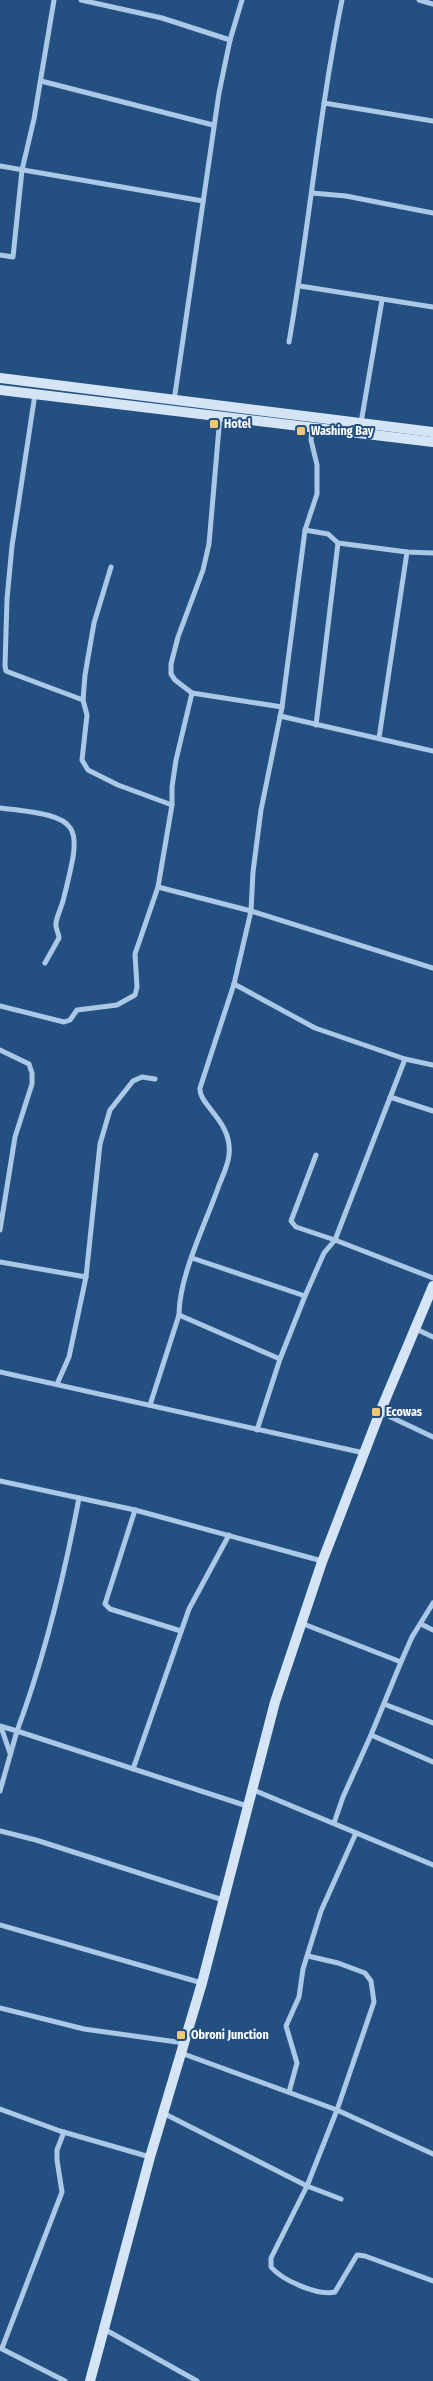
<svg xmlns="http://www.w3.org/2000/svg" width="433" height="2381" font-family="'Fira Sans Condensed',sans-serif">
  <rect width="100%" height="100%" fill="#245081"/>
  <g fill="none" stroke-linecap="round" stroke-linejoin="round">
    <g stroke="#abc8e7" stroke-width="5">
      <polyline points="81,0 162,18 230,40"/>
      <polyline points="419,0 433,4"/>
      <polyline points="41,81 213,125"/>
      <polyline points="324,103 433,121"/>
      <polyline points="0,166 203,201"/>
      <polyline points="312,193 346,196 433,213"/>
      <polyline points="0,255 13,257 22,170 34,119 54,0"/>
      <polyline points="300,286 433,307"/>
      <path d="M 289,342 C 309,228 319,113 342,0"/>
      <polyline points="35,394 12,546 7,599 5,666 6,671 11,673 83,700"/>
      <polyline points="174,401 219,93 230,40 242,0"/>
      <polyline points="361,423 382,300"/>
      <polyline points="305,530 328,534 338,543 407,552 433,553"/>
      <polyline points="111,567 94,623 85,675 83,700 87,715 82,760 88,770 118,785 172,805"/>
      <polyline points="192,693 282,707"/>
      <polyline points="280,716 433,751"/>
      <polyline points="316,725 338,543"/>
      <polyline points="379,738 407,552"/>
      <path d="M 0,808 C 84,817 83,822 63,901 C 61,908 57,916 56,923 C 55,929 59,933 59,938 L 45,963"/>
      <polyline points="158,887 251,911 433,968"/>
      <polyline points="234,984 315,1028 405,1059 433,1065"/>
      <polyline points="0,1006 64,1022 70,1020 77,1010 117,1005 135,995 137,987 135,954 158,887 172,805 172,787 176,760 192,693 175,680 171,674 171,664 178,637 203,570 209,544 220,416"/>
      <polyline points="0,1050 29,1064 32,1073 32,1084 15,1137 0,1230"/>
      <polyline points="390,1097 433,1111"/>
      <polyline points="316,1155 291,1221 296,1227 335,1240 405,1059"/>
      <polyline points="192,1258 305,1296"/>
      <polyline points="0,1262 86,1277"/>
      <polyline points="179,1315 280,1359"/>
      <polyline points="416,1329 433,1337"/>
      <polyline points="0,1372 364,1453"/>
      <polyline points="57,1384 69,1357 86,1277 100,1144 110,1110 133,1081 142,1077 155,1079"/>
      <path d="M 150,1405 L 179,1315 C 179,1276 205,1225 218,1188 C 222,1177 228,1166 229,1155 C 233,1121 198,1105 200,1088 L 234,984 L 251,911 L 253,872 L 261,810 L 282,707 L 305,530 L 317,494 L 317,465 L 311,440 L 312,427"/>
      <polyline points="380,1412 433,1437"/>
      <polyline points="257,1430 280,1359 305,1296 324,1253 335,1240 433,1278"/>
      <polyline points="0,1481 135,1510 322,1561"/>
      <path d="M 79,1498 C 64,1577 45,1656 17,1731 L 247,1806"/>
      <polyline points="135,1510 105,1604 110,1609 181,1631"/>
      <polyline points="301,1623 401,1662"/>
      <polyline points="421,1624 433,1630"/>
      <polyline points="384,1704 433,1723"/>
      <polyline points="0,1726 17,1731 0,1791"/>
      <polyline points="1,1727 10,1753"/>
      <polyline points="371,1735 433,1762"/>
      <polyline points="133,1769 189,1609 229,1535"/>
      <polyline points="251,1789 433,1865"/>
      <polyline points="334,1823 343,1797 371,1735 401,1662 412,1637 433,1603"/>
      <polyline points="0,1831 36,1840 223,1900"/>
      <polyline points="0,1925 202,1983"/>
      <path d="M 308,1956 L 338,1963 L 365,1973 L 371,1981 L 374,2002 L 337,2110 L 307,2186 L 271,2258 L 271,2267 C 282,2280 317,2296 335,2292 L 357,2255 L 365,2256 L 433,2281"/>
      <polyline points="0,2008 84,2029 184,2043"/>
      <polyline points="181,2053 337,2110 433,2154"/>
      <polyline points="289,2092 297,2063 286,2026 299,1997 303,1969 321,1911 356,1833"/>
      <polyline points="0,2109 60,2131 150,2157"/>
      <polyline points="163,2113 307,2186 341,2199"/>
      <polyline points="104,2329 197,2381"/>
      <polyline points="0,2348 65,2381"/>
      <polyline points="2,2348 62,2192 57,2160 57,2150 64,2132"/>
    </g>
    <g stroke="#d5e5f6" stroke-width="10">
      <polyline points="0,378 433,432"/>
      <polyline points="0,390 433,442"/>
      <polyline points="90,2381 150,2157 202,1983 275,1702 322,1562 380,1412 433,1286"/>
    </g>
  </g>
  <g fill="#f1c76f" stroke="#245081" stroke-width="2">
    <rect x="209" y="419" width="10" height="10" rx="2.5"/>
    <rect x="296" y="426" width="10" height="10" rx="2.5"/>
    <rect x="371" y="1407" width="10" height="10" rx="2.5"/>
    <rect x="176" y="2030" width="10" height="10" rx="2.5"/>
  </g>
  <g text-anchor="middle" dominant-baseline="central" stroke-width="4" stroke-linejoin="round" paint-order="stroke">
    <g font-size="12" font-weight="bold" fill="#fff" stroke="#245081" text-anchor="start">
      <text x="224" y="424">Hotel</text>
      <text x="311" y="431">Washing Bay</text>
      <text x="386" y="1412">Ecowas</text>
      <text x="191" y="2035">Obroni Junction</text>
    </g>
  </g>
</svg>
